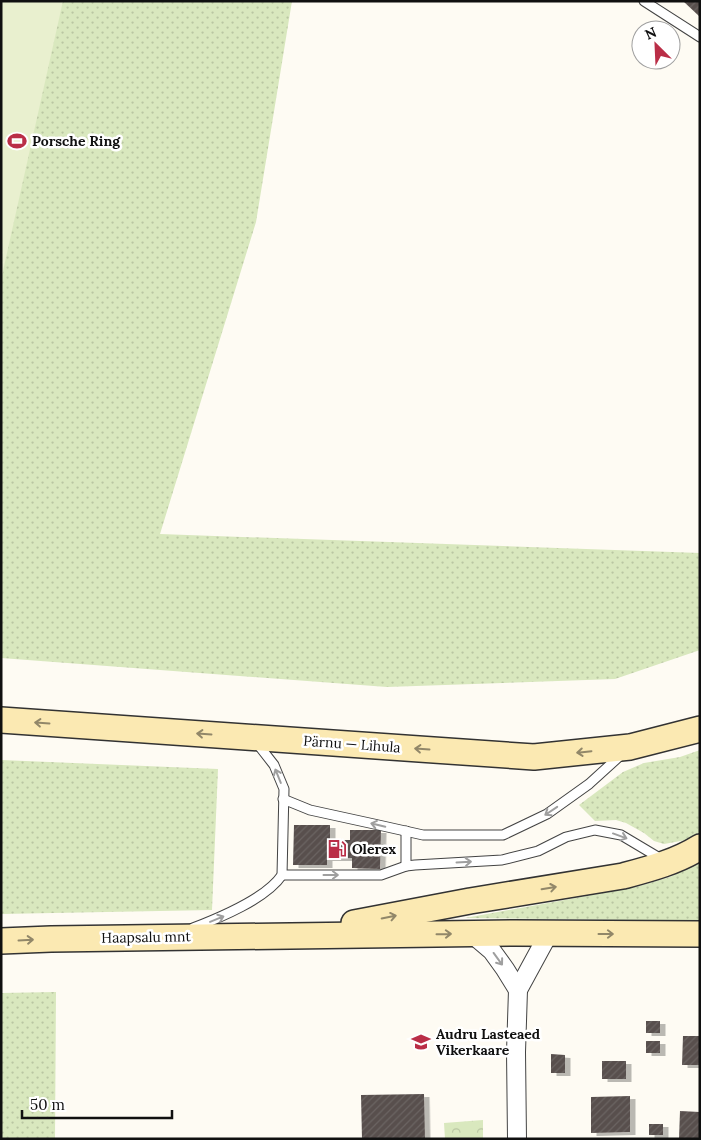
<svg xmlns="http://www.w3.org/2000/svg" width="701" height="1140" font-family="Lora,serif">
  <defs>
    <pattern id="grass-dots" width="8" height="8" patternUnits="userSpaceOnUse" patternTransform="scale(1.25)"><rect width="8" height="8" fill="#d9e8be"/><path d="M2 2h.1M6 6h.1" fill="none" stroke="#b9c6a2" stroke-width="1.8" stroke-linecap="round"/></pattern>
    <pattern id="park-crowns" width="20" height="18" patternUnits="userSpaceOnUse" patternTransform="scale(1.25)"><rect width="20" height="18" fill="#d9e8be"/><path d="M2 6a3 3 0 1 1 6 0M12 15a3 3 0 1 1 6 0" fill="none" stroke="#b9c6a2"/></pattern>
    <pattern id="building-hatch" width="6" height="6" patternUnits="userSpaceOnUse" patternTransform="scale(1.25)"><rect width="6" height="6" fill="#584f4d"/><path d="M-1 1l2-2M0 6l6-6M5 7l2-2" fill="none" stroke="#6b6462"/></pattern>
    <filter id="shadow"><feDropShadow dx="5.5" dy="3" stdDeviation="0" flood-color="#0004"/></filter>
  </defs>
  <rect width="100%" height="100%" fill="#fefbf3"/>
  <g fill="url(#grass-dots)">
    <polygon points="1,1 292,1 256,222 160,534 700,553 700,650 615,679 387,687 1,658"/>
    <polygon points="700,750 700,832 686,840 664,844 654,841 644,833 626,823 616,820 595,821 579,805 623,772 644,763 680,757"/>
    <polygon points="1,760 218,769 212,910 1,914"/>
    <polygon points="700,862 700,921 465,918 636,887 670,877"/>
    <polygon points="56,992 55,1139 1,1139 1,993"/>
  </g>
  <polygon fill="url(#park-crowns)" points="483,1120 483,1139 445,1139 444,1123"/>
  <polygon fill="#e9f0cf" points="1,1 63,1 1,280"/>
  <g fill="url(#building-hatch)" filter="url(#shadow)">
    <polygon points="683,1 700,1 700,17"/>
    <polygon points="294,825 330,825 330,840 350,840 350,830 381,830 380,869 352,868 352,858 327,858 327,865 293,865"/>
    <rect x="646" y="1021" width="14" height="12"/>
    <polygon points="683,1036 700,1036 700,1065 682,1065"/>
    <rect x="646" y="1041" width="14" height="12"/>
    <polygon points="551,1054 565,1055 565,1073 551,1073"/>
    <rect x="602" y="1061" width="24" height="18"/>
    <polygon points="424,1094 425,1139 362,1139 361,1095"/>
    <polygon points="630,1096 630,1132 591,1133 591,1097"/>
    <polygon points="680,1111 700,1112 700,1139 679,1139"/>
    <rect x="649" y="1124" width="14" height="11"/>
  </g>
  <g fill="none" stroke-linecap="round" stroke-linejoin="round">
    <g stroke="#434343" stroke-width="11">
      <g id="service">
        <polyline points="644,1 700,37"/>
        <polyline points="283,799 310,810 374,824 423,835 503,835 547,814 589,784 622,754"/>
        <polyline points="406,831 406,866"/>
        <polyline points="282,875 381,875 406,866 415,865 502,860 538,851 566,837 595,830 621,835 663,860"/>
        <path d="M 193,928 C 219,918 266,899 282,875 L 284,789 L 274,765 L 256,742"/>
      </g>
    </g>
    <g stroke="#434343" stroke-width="20">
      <g id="minor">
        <polyline points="472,934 492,951 505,969 518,990"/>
        <polyline points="517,1139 516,1052 518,990 549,933"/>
      </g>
    </g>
    <g stroke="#323232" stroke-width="28">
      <g id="secondary">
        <polyline points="1,720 534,757 630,747 700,729"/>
        <path d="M 354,923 L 470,901 L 623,876 C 649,869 676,862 700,847"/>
        <polyline points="1,941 51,939 516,933 700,934"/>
      </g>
    </g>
    <use href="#service" stroke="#fff" stroke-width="9"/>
    <use href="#minor" stroke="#fff" stroke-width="18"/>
    <use href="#secondary" stroke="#fbe9b2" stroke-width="25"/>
  </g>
  <defs><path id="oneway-shaft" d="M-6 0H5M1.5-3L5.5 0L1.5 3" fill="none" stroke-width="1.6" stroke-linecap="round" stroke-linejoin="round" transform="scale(1.25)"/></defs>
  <g stroke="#918769">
    <use href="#oneway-shaft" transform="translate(42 723) rotate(-176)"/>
    <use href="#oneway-shaft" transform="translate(204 734) rotate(-176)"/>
    <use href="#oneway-shaft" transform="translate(422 749) rotate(-176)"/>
    <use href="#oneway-shaft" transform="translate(584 752) rotate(174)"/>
    <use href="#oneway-shaft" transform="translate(549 888) rotate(-9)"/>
    <use href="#oneway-shaft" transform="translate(389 917) rotate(-11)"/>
    <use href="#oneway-shaft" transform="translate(444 934) rotate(-1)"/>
    <use href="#oneway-shaft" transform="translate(606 934)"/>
    <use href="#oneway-shaft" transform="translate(26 940) rotate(-3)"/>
  </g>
  <g stroke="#9f9f9f">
    <use href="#oneway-shaft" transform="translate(278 776) rotate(-112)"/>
    <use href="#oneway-shaft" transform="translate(551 811) rotate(146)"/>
    <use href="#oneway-shaft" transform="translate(378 825) rotate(-167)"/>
    <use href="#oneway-shaft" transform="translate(620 836) rotate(20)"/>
    <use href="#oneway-shaft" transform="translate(464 862) rotate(-3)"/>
    <use href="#oneway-shaft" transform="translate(331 875)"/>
    <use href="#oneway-shaft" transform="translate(217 919) rotate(-22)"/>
    <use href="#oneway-shaft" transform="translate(498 959) rotate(54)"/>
  </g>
  <defs>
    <g id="stadium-bare" transform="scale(1.5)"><path d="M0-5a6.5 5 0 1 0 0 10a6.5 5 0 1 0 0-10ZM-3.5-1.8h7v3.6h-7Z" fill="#ba2e47" stroke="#fff" stroke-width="2.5" paint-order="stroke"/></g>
    <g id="fuel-bare" transform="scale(1.5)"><path d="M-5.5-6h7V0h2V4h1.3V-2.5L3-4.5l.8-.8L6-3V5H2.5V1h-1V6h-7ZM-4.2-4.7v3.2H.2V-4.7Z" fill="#ba2e47" stroke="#fff" stroke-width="2.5" paint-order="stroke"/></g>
    <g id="school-bare" transform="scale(1.5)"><path d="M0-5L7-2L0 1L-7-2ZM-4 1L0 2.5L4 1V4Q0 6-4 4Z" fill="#ba2e47" stroke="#fff" stroke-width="2.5" paint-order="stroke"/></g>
  </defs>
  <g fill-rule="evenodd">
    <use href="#stadium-bare" x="17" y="141"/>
    <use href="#fuel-bare" x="337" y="849"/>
    <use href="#school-bare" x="421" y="1042"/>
  </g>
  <g text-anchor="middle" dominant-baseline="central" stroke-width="5" stroke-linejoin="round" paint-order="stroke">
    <g font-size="14" font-weight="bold" fill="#101010" stroke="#fff" text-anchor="start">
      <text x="32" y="141">Porsche Ring</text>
      <text x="352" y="849">Olerex</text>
      <text x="436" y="1034">Audru Lasteaed<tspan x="436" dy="16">Vikerkaare</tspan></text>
    </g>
    <g font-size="14" fill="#101010" stroke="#fff">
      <text transform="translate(352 744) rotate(4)">Pärnu — Lihula</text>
      <text transform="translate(146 937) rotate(-1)">Haapsalu mnt</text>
    </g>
  </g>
  <rect width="701" height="1140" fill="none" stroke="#101010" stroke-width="5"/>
  <g transform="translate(656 45) rotate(336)"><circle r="24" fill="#ffffff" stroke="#9f9f9f"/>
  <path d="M0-4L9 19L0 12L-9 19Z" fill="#ba2e47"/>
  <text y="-8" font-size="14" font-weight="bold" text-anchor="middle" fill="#101010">N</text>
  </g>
  <path d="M22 1110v8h150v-8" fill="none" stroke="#101010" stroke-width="2.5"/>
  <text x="30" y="1110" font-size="15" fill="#101010" stroke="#ffffff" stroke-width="4" paint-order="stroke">50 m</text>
</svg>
